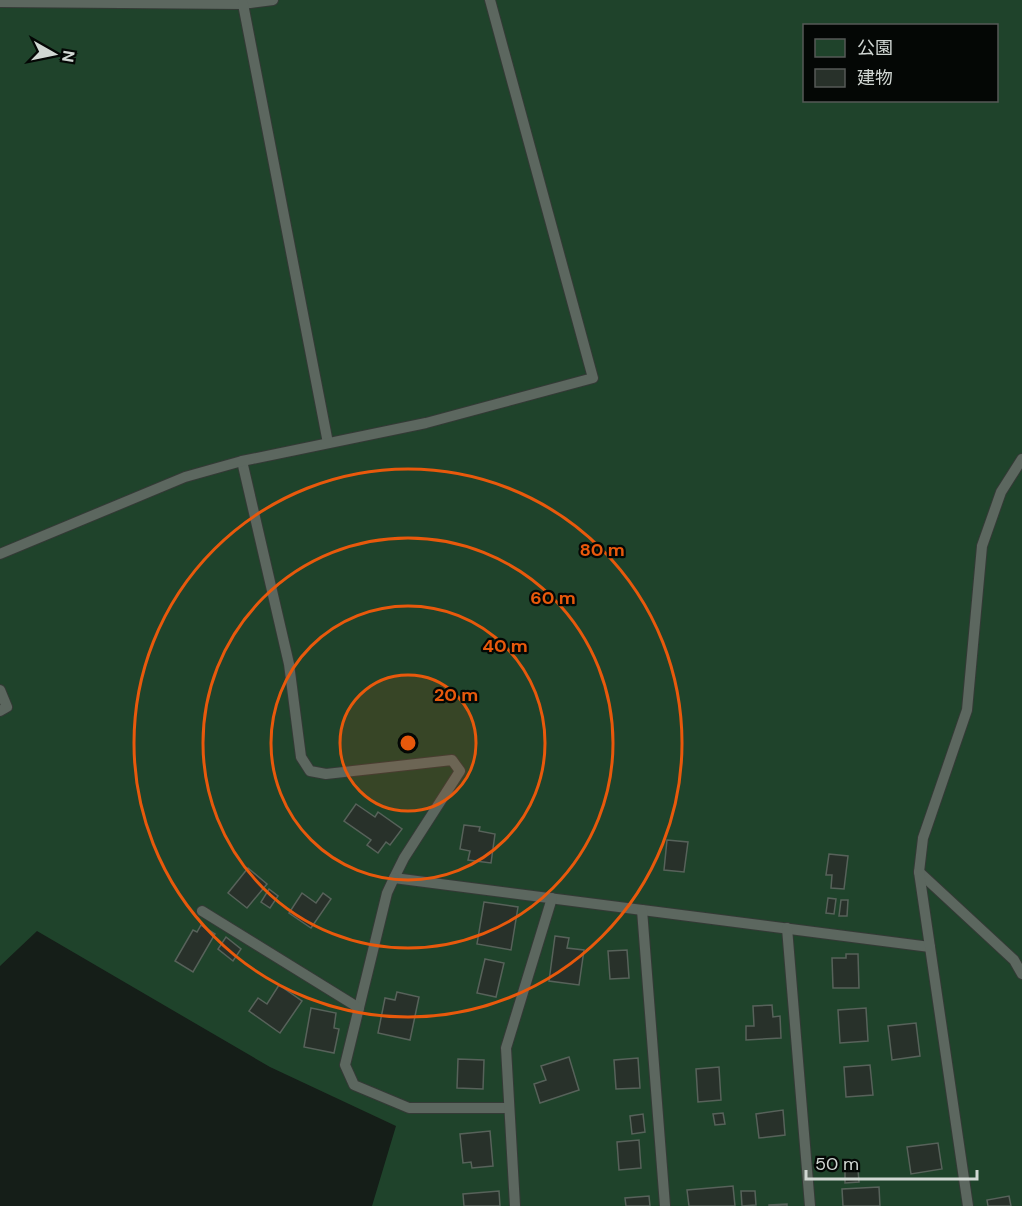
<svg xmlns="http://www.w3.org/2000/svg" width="1022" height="1206" font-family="'DM Sans','Noto Sans JP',sans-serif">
  <rect width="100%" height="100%" fill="#151e18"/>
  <path fill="#1f432b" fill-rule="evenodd" d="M 0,0 L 1022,0 L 1022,1206 L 372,1206 L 396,1126 L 270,1067 L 37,931 L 0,966 ZM 804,26 L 996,26 L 996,100 L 804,100 Z"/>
  <g fill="#28312a" stroke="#57625a" stroke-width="1.5">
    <polygon points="356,804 375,817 378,812 402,829 390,845 386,842 378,853 367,845 371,840 344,821"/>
    <polygon points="464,825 480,827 479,831 495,834 491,863 468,860 470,851 460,849"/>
    <polygon points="667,840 688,842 684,872 664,870"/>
    <polygon points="829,854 848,856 844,889 831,888 832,875 826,875"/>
    <polygon points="248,868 267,884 247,908 228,893"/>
    <polygon points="269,889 278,896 270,908 261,902"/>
    <polygon points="302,893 316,903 323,893 331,899 311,928 289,913"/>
    <polygon points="828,898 836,899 834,914 826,913"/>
    <polygon points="841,900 848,900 847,916 839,916"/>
    <polygon points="484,902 518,907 511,950 477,944"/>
    <polygon points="201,925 215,934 193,972 175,961 193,930 197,932"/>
    <polygon points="555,936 569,938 567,948 584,950 579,985 549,981"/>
    <polygon points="226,937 241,949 233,961 218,949"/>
    <polygon points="627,950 629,978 610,979 608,951"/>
    <polygon points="846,954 858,954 859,988 833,988 832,958 846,958"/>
    <polygon points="485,959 504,963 496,997 477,993"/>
    <polygon points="279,985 302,1001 280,1033 249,1011 258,998 267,1004"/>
    <polygon points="397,992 419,997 410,1040 378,1033 385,998 395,1000"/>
    <polygon points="772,1005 773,1017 780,1016 781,1038 746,1040 746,1026 754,1026 753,1006"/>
    <polygon points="311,1008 336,1013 334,1028 339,1029 334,1053 304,1047"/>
    <polygon points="866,1008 868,1041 840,1043 838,1010"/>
    <polygon points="916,1023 920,1056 892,1060 888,1026"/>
    <polygon points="569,1057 579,1090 540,1103 534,1084 546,1080 541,1066"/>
    <polygon points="638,1058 640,1088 616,1089 614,1060"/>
    <polygon points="458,1059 484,1060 483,1089 457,1088"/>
    <polygon points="870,1065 873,1095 846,1097 844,1067"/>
    <polygon points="719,1067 721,1100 698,1102 696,1069"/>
    <polygon points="783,1110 785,1135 759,1138 756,1114"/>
    <polygon points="723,1113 725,1124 715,1125 713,1114"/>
    <polygon points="643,1114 645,1132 632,1134 630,1116"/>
    <polygon points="490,1131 493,1166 472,1168 471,1162 463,1163 460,1134"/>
    <polygon points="639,1140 641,1168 619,1170 617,1142"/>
    <polygon points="938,1143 942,1169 911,1174 907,1147"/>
    <polygon points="845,1170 858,1170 859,1182 845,1183"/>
    <polygon points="733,1186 735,1206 689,1206 687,1190"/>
    <polygon points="879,1187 880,1206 843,1206 842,1189"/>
    <polygon points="499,1191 500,1206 464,1206 463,1194"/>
    <polygon points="741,1191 755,1191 756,1205 742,1206"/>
    <polygon points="649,1196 650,1206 626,1206 625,1198"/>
    <polygon points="1009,1196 1011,1206 988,1206 987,1200"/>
    <polygon points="787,1204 787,1206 769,1206 769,1205"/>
  </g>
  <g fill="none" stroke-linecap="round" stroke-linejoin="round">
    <g stroke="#343a36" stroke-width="12">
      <g id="service">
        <polyline points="0,2 243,4 273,0"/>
        <polyline points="243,4 328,443"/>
        <polyline points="242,461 289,664 301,757 310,771 326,774 452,760 460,771 404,858 394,878 930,947"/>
        <polyline points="0,554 185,477 242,461 426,423 593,378 490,0"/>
        <polyline points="0,690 7,707 0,711"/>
        <polyline points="919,872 1014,960 1022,974"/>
        <polyline points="394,878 387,893 345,1065 354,1085 409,1108 509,1108"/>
        <polyline points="642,910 665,1206"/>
        <polyline points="202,911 359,1008"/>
        <polyline points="787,928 810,1206"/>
        <polyline points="515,1206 506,1048 552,898"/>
        <polyline points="968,1206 919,872 923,838 967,710 982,546 1001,492 1022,459"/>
      </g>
    </g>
    <use href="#service" stroke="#5c675f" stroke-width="10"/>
  </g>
  <circle cx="408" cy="743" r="68" fill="#e8590c" fill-opacity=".12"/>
  <g fill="none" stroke="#e8590c" stroke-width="3">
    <circle cx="408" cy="743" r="68"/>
    <circle cx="408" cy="743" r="137"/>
    <circle cx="408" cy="743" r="205"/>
    <circle cx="408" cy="743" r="274"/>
  </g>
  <circle cx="408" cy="743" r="9" fill="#e8590c" stroke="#040705" stroke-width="3"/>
  <g font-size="18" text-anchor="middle" font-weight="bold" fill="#e8590c" stroke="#040705" stroke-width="4.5" stroke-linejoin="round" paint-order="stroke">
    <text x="602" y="556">80 m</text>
    <text x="553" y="604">60 m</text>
    <text x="505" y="652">40 m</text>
    <text x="456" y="701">20 m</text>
  </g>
  <rect x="803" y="24" width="195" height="78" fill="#040705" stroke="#565a57" stroke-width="1.5"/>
  <rect x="815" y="39" width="30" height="18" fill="#1f432b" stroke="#565a57" stroke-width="1.5"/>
  <text x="857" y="54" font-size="18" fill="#d1d7d3">公園</text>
  <rect x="815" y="69" width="30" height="18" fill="#28312a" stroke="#565a57" stroke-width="1.5"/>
  <text x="857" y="84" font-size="18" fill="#d1d7d3">建物</text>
  <g transform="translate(54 54) rotate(99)" stroke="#040705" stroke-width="4.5" paint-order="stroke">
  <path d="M0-4.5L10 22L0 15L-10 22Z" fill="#d1d7d3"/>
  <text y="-9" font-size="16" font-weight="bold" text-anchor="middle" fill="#d1d7d3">N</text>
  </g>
  <path d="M806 1170v9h171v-9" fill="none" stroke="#d1d7d3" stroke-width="3"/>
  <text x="815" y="1170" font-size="18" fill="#d1d7d3" stroke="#040705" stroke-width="4.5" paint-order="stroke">50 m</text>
</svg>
